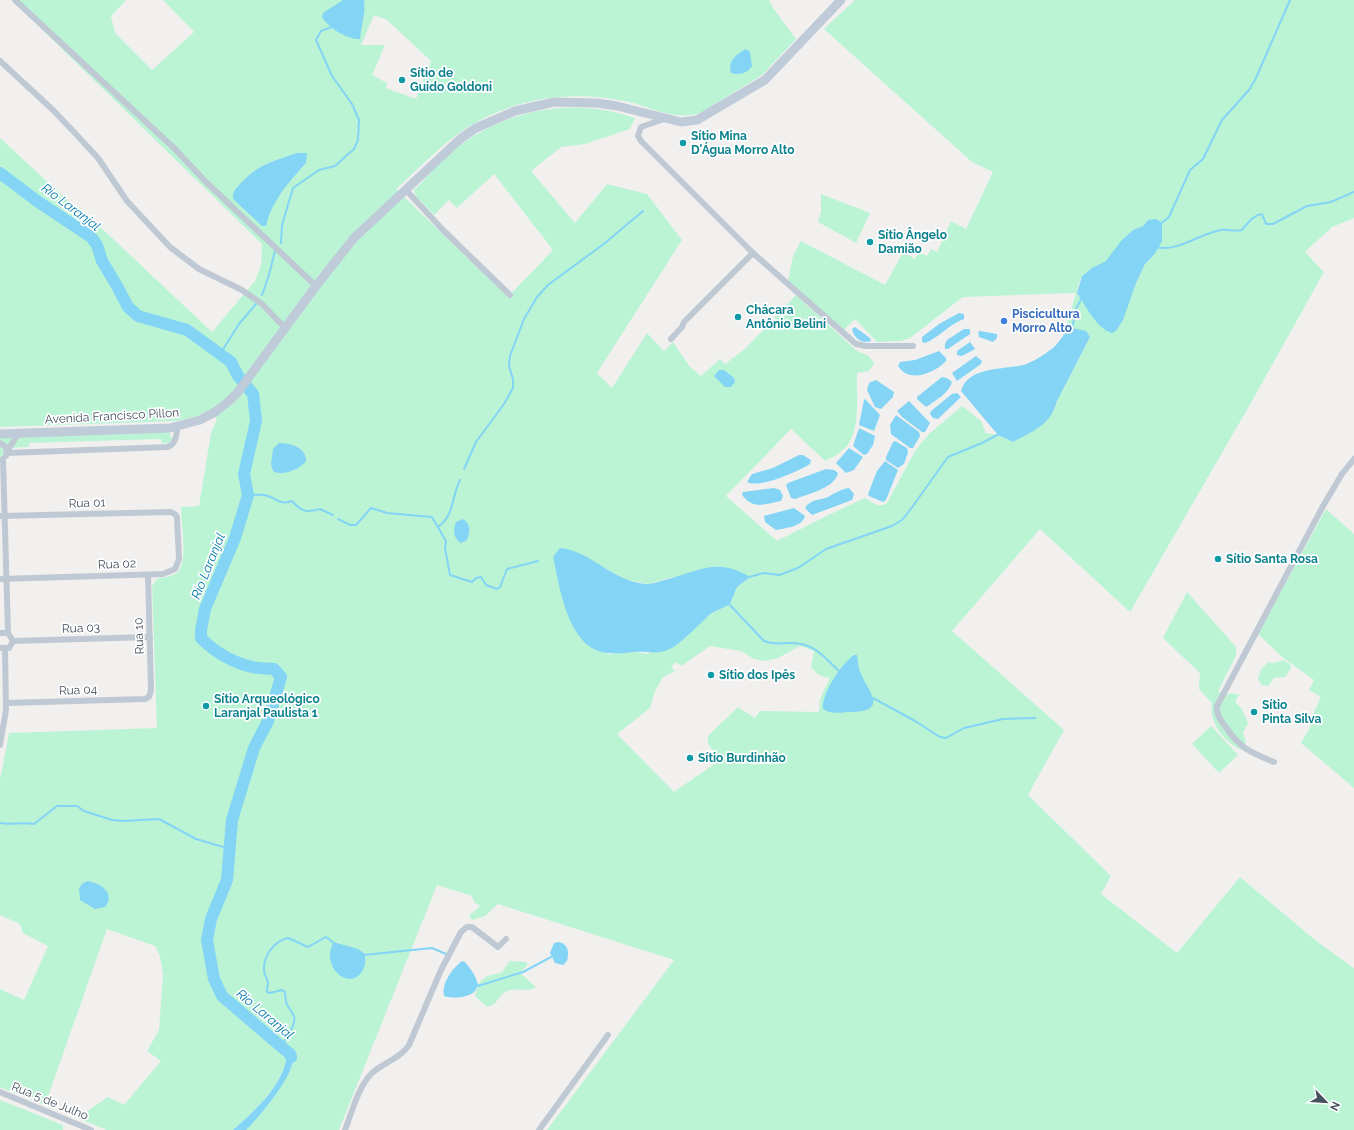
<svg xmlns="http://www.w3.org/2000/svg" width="1354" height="1130" font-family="Raleway,sans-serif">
  <rect width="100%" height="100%" fill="#f2f0ef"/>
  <g fill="#baf4d5" fill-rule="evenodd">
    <path d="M 12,0 L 126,0 L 111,16 L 115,33 L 152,70 L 194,32 L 163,0 L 769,0 L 773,8 L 796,39 L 762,75 L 702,112 C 678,122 653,108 629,102 C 569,89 508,98 458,134 C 436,150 416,171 396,189 L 508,297 L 553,250 L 494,174 L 457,208 L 449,200 L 434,215 L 415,195 L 414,190 C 425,179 435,168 446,157 C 485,121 543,102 596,109 C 609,110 622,114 635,118 L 630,129 L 585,144 L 561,147 L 531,171 L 575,223 L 607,184 L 647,194 L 682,240 L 597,373 L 612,388 L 647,333 L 664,351 L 673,342 L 690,367 L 701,376 L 720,359 L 725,364 L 745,349 L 796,295 L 857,351 L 869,356 L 874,363 L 869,371 L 857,373 C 856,396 862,431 844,449 C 839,454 831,458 825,461 L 791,429 L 726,496 L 777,541 C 807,526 835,511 865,498 C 872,502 880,509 887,503 L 915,451 L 929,434 L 962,406 L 981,421 L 986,433 L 998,435 L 1013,442 L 1054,411 L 1057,401 L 1090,337 L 1072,328 L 1064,333 L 1076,293 L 963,297 L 910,338 L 901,341 L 877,342 L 855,319 L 843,331 L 788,281 L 793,256 L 801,241 L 885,285 L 903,252 L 915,259 L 919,252 L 927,256 L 931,249 L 937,252 L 951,221 L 966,229 L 993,172 L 972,162 L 824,29 L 855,0 L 1354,0 L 1354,218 L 1332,227 L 1305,252 L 1324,272 L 1252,401 L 1130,612 L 1040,529 L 952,631 L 1064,730 L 1028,795 L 1111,876 L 1101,894 L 1177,953 L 1240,877 L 1315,940 L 1354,968 L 1354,1130 L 547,1130 L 674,960 L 498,904 L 485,916 L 472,920 L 469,916 L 480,906 L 474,902 L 472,896 L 437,885 L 339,1130 L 246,1130 L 272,1100 L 295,1060 L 281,1047 L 287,1055 C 283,1085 255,1110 233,1130 L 107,1130 L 79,1119 L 79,1117 L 108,1097 L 124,1105 L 161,1061 L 147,1051 L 159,1030 L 163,975 L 160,956 L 155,946 L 107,929 L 45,1105 L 0,1087 L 0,989 L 24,1000 L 48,946 L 23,933 L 20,924 L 0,915 L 0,780 L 9,733 L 157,728 L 152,586 L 157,579 C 164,577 172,577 178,572 C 188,562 181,521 181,507 L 199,506 L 211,433 L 217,419 L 211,409 L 198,416 L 176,421 L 0,427 L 0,138 L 77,209 L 79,207 L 212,332 L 255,281 L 261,265 L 262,244 ZM 374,15 L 387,20 L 431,61 L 416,99 L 386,88 L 387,83 L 372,75 L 385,45 L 361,45 ZM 1143,226 L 1158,248 L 1154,255 L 1145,264 L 1136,283 L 1093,317 L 1077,293 C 1078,287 1079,280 1083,275 C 1089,268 1100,267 1107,260 C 1120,247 1125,233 1143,226 ZM 580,554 L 623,579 L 648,584 L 673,577 L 737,587 L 730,604 L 709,615 L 675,646 L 646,654 L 637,652 L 609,654 L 586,643 L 573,627 ZM 710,646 L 741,651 L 754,659 L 765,661 L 778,658 L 800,646 L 814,651 L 811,667 C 817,675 822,677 830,678 L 820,699 L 819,712 L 760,711 L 755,718 L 738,707 L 708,736 L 708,744 L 720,760 L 674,792 L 617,734 L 650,708 L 655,691 L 663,677 L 675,671 L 671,666 L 677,662 L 681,666 Z"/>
    <polygon points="821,194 870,213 856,243 818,222 821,212"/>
    <polygon points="169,432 172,439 169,443 162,443 161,439 29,443 29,447 4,448 3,455 0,457 0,438"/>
    <polygon points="1326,509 1354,534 1354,788 1301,743 1311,726 1308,724 1321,697 1309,690 1314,680 1282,657 1258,634"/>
    <path d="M 1187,592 L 1236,647 L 1236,656 L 1218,691 L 1226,695 L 1232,693 L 1239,695 L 1235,702 L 1242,709 L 1248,723 L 1243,732 L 1246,743 L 1241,750 C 1225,742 1208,723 1212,703 L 1199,689 L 1200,673 L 1163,638 Z"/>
    <polygon points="1283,660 1290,664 1291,668 1285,677 1274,678 1268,686 1262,685 1258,679 1261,669 1268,662 1274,663"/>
    <polygon points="1211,726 1238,755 1219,773 1192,744"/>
    <path d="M 510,961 L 526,962 L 528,964 L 520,973 L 536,987 C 526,993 516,987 507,991 C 498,995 500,1003 487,1007 L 475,996 C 480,977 483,977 502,972 Z"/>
    <polygon points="0,1100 63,1125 63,1130 0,1130"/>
  </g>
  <g fill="#83d4f5">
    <path d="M 343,0 L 364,0 C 366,13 361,26 360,39 C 347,40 328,27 322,17 L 323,13 Z"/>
    <path d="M 746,49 L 750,52 L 752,66 C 747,74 739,75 731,73 C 727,61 737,54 746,49 Z"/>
    <path d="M 297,153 L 307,153 L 306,163 C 289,182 272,200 266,226 L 262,226 L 233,199 C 232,191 237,188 241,183 C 260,163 272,162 297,153 Z"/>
    <path d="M 1156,219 L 1162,223 L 1162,241 L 1154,255 L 1145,264 L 1136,283 L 1123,320 L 1116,331 L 1112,333 C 1096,328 1086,306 1077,293 L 1082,276 L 1092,268 L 1106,261 L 1121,241 L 1133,230 L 1143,226 L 1148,220 Z"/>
    <path d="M 959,313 L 964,314 L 964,319 C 949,324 939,338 925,343 L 922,342 L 922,337 L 939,324 Z"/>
    <path d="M 855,327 L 870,338 L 871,341 C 863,344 854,339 852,329 Z"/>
    <path d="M 1072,328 L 1086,331 L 1090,337 L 1057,401 C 1051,425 1033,431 1013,442 L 998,435 L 961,391 C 968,366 1004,370 1023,365 C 1032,363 1045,354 1053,348 C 1061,341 1062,334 1072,328 Z"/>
    <polygon points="964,329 970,329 970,334 948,349 945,349 945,344 947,340"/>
    <polygon points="980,331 997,334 997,338 993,342 979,337 978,332"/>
    <polygon points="970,342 975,349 962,356 957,355 957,351"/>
    <path d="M 939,351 L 946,358 L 946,361 C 935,373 909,384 898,366 L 900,362 L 915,360 Z"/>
    <polygon points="976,356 982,361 981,364 957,381 952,373"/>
    <polygon points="719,370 724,370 734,378 735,382 731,387 725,387 714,376"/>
    <path d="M 942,377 L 947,378 L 952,382 C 949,393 935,401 926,407 L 917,399 L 917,397 Z"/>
    <polygon points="876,380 894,392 893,397 881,409 875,407 867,390 869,383"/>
    <polygon points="957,393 961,397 938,419 933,418 930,414 931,411 952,394"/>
    <polygon points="865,399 880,415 874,431 859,425 864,400"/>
    <polygon points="909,401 930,423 925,432 922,432 902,417 897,411"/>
    <polygon points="896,415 919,432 920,436 913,448 910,448 891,434 890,425"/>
    <polygon points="859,428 875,436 873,445 867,454 864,455 853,446"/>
    <polygon points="895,441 907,448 908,452 904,464 898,468 886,460 886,457 893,442"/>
    <path d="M 279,443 C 290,443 306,447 306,461 C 300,469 283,477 273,471 L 271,464 L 273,449 Z"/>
    <polygon points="849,448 863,457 854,470 846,473 836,463"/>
    <path d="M 799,455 L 803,455 L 811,460 L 810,464 C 799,471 759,489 747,482 L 752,474 L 773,468 Z"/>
    <polygon points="885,461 898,470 886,500 883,502 869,496 868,494 877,471"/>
    <path d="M 826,469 L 834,470 L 838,473 C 835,488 808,494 795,499 L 791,498 L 786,485 L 788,483 Z"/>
    <path d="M 774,488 L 780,490 L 783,496 L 781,501 C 764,504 754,510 742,495 L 743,492 Z"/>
    <path d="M 849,488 L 854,494 L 852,500 L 812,515 L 805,508 C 810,499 821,500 828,497 C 835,493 841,489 849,488 Z"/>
    <path d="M 794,508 L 805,516 C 802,527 786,528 776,530 L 765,522 L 764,516 Z"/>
    <path d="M 463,519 C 471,524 470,532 467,540 L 461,543 C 453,538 453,530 456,522 Z"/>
    <path d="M 560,548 C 590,550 612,582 647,584 C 653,584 660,581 665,580 C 700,571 716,557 750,577 L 737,587 L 730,604 C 724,608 714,611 709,615 C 699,625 686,638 675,646 C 660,656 649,651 634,652 C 626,653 617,654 609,653 C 568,651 560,588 553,557 Z"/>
    <path d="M 854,655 L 857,655 C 858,661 858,668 861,674 C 870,694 888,711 851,712 C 841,712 831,715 823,709 C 821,694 842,663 854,655 Z"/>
    <path d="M 88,881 C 101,884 116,893 105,907 L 95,909 L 80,900 L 79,888 L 83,883 Z"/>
    <path d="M 333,942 L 358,949 L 365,954 C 365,958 366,964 364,967 C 356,990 329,976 330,954 C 330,950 332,946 333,942 Z"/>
    <path d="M 559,942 C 569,945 569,952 567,961 L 563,965 L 555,963 L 550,953 L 554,943 Z"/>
    <path d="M 462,961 L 465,962 C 474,973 487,990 466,996 C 459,998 452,998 444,996 C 441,983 453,968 462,961 Z"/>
    <path d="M 281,1046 L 292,1050 C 302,1068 259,1117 246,1130 L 233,1130 C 255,1110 283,1086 287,1055 Z"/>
  </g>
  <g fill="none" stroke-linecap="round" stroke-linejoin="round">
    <g stroke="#83d4f5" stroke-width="2">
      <polyline points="1160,224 1169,217 1190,170 1203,159 1222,120 1249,90 1255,80 1290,0"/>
      <polyline points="281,243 282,225 293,188 319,170 335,166 354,149 358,140 359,120 352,104 332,76 316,40 321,31 334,26"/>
      <path d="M 1156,247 C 1176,253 1201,233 1221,230 C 1228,229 1235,232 1242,230 C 1248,223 1253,215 1262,214 L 1266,224 L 1273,224 L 1307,206 L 1331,202 L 1354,192"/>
      <polyline points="262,295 269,275 275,251"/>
      <polyline points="1072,329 1076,309 1082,297"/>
      <polyline points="220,354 239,324 256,304"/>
      <polyline points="464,469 476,442 504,404 513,388 513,379 509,366 510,356 524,319 537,297 548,285 605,243 643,211"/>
      <path d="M 248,495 C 254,495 263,494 268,496 C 279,500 280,505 292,501 C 302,512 306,513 320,509 L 333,515"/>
      <polyline points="338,519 350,525 356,525 371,508 387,513 432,517 446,541 445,548 450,575 472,582 476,578 481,577 486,585 497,589 500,587 507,569 538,561"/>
      <path d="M 439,526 C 454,516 452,495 460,480"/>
      <polyline points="749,577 764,573 779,575 798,568 826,549 892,526 902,520 910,510 948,457 982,443 999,434"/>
      <path d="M 728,603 L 764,641 C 774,645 781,643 791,643 C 815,643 824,657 840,672"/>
      <polyline points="873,698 915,721 940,737 946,738 964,728 1003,719 1035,718"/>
      <path d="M 0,823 C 12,825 22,822 34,824 L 57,806 L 77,806 L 84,811 L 112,820 L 124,821 L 159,819 L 196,839 L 230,849"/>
      <polyline points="364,955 432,948 446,954"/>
      <polyline points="477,984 478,986 523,972 551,957"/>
      <path d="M 281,1046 C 285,1039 297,1025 294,1016 C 288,1004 286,1009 285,992 L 282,990 L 270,993 L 267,992 C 266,988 268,987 268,983 C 268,979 264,975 264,971 C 263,956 274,941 288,938 L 308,947 L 326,937 L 334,943"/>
    </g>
    <path stroke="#83d4f5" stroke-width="12" d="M 0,173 L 37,201 L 91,237 L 97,245 L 102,261 L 117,286 L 128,307 L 138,316 L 187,330 L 231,362 L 238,376 L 253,394 L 256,421 L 244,474 L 248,495 L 235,538 L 205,609 L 201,630 L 201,638 C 214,652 234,663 252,667 C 259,669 267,668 274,669 L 281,677 L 268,721 L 254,748 L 232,820 L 227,880 L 211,919 L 207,940 L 214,979 L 222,996 L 290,1054 L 291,1057"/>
    <g stroke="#bfc9d3" stroke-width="6">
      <polyline points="15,0 175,149 206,182 316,286"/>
      <polyline points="0,61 53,110 74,132 98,158 127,201 170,247 199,269 242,290 262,304 285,328"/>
      <polyline points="664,119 641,127 638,136 641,141 753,253 856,344 866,346 913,346"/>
      <polyline points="405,189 443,230 510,295"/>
      <polyline points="671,339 682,327 684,322 753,253"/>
      <polyline points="0,443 7,448 6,456"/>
      <polyline points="7,451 19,433"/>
      <path d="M 7,453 L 168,447 C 176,444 177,435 177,427"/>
      <polyline points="3,459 8,633"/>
      <polyline points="0,516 171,512 176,515 177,518 179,559 175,569 163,574 0,579"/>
      <polyline points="0,633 8,633 13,641 9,648 0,648"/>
      <polyline points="13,641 150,637"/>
      <polyline points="6,703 145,699 149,697 151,690 148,575"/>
      <polyline points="0,745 6,710 5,649"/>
      <path d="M 1274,762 C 1249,752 1240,748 1225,726 C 1220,720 1216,714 1217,706 L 1323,506 L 1342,474 L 1354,459"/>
      <polyline points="0,1092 91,1130"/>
      <path d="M 345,1130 C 352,1112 358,1087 372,1073 C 383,1063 401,1058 409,1045 L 441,970 L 461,932 L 467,927 L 472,927 L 498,947 L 506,939"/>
      <polyline points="539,1130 608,1035"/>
    </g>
    <polyline stroke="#c0cbda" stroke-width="9" points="0,434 170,428 200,420 215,412 229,401 238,392 316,286 354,238 460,139 476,128 515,111 554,102 597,103 617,106 681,122 697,120 765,80 841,0"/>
  </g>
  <g fill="#0f9aa8" stroke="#fff" stroke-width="1.5">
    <circle cx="402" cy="80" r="4"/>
    <circle cx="683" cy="143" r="4"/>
    <circle cx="870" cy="242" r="4"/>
    <circle cx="738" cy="317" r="4"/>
    <circle cx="1218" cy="559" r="4"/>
    <circle cx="711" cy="675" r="4"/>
    <circle cx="206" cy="706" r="4"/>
    <circle cx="1254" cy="712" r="4"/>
    <circle cx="690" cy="758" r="4"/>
  </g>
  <circle fill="#3f7fe0" stroke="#fff" stroke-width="1.5" cx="1004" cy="321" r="4"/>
  <g text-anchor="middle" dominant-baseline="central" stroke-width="3.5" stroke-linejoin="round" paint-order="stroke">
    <g font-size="12" font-weight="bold" fill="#0d838f" stroke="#fff" text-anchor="start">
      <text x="410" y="73">Sítio de<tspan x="410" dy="14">Guido Goldoni</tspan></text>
      <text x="691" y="136">Sítio Mina<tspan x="691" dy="14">D'Água Morro Alto</tspan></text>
      <text x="878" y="235">Sítio Ângelo<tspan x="878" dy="14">Damião</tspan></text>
      <text x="746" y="310">Chácara<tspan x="746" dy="14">Antônio Belini</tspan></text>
      <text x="1226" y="559">Sítio Santa Rosa</text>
      <text x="719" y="675">Sítio dos Ipês</text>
      <text x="214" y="699">Sítio Arqueológico<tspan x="214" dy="14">Laranjal Paulista 1</tspan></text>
      <text x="1262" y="705">Sítio<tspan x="1262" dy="14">Pinta Silva</tspan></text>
      <text x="698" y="758">Sítio Burdinhão</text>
    </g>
    <g font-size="12" font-weight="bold" fill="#366cbe" stroke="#fff" text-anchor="start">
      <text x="1012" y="314">Piscicultura<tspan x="1012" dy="14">Morro Alto</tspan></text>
    </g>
    <g font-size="12" fill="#46515f" stroke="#fff">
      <text transform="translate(112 416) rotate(-3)">Avenida Francisco Pillon</text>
      <text transform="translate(87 503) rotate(-2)">Rua 01</text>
      <text transform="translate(117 564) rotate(-2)">Rua 02</text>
      <text transform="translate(81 628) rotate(-2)">Rua 03</text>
      <text transform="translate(139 636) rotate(-92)">Rua 10</text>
      <text transform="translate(78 690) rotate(-2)">Rua 04</text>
      <text transform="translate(50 1101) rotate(22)">Rua 5 de Julho</text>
    </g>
    <g font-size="13" font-style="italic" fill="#017cb0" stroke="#fff">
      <text transform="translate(71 207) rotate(37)">Rio Laranjal</text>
      <text transform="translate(208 566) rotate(-68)">Rio Laranjal</text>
      <text transform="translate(265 1014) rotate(40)">Rio Laranjal</text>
    </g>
  </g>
  <g transform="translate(1326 1102) rotate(115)" stroke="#ffffff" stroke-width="3" paint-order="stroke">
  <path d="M0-3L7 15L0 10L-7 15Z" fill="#46515f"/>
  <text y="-6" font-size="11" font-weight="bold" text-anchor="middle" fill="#46515f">N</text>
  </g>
</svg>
